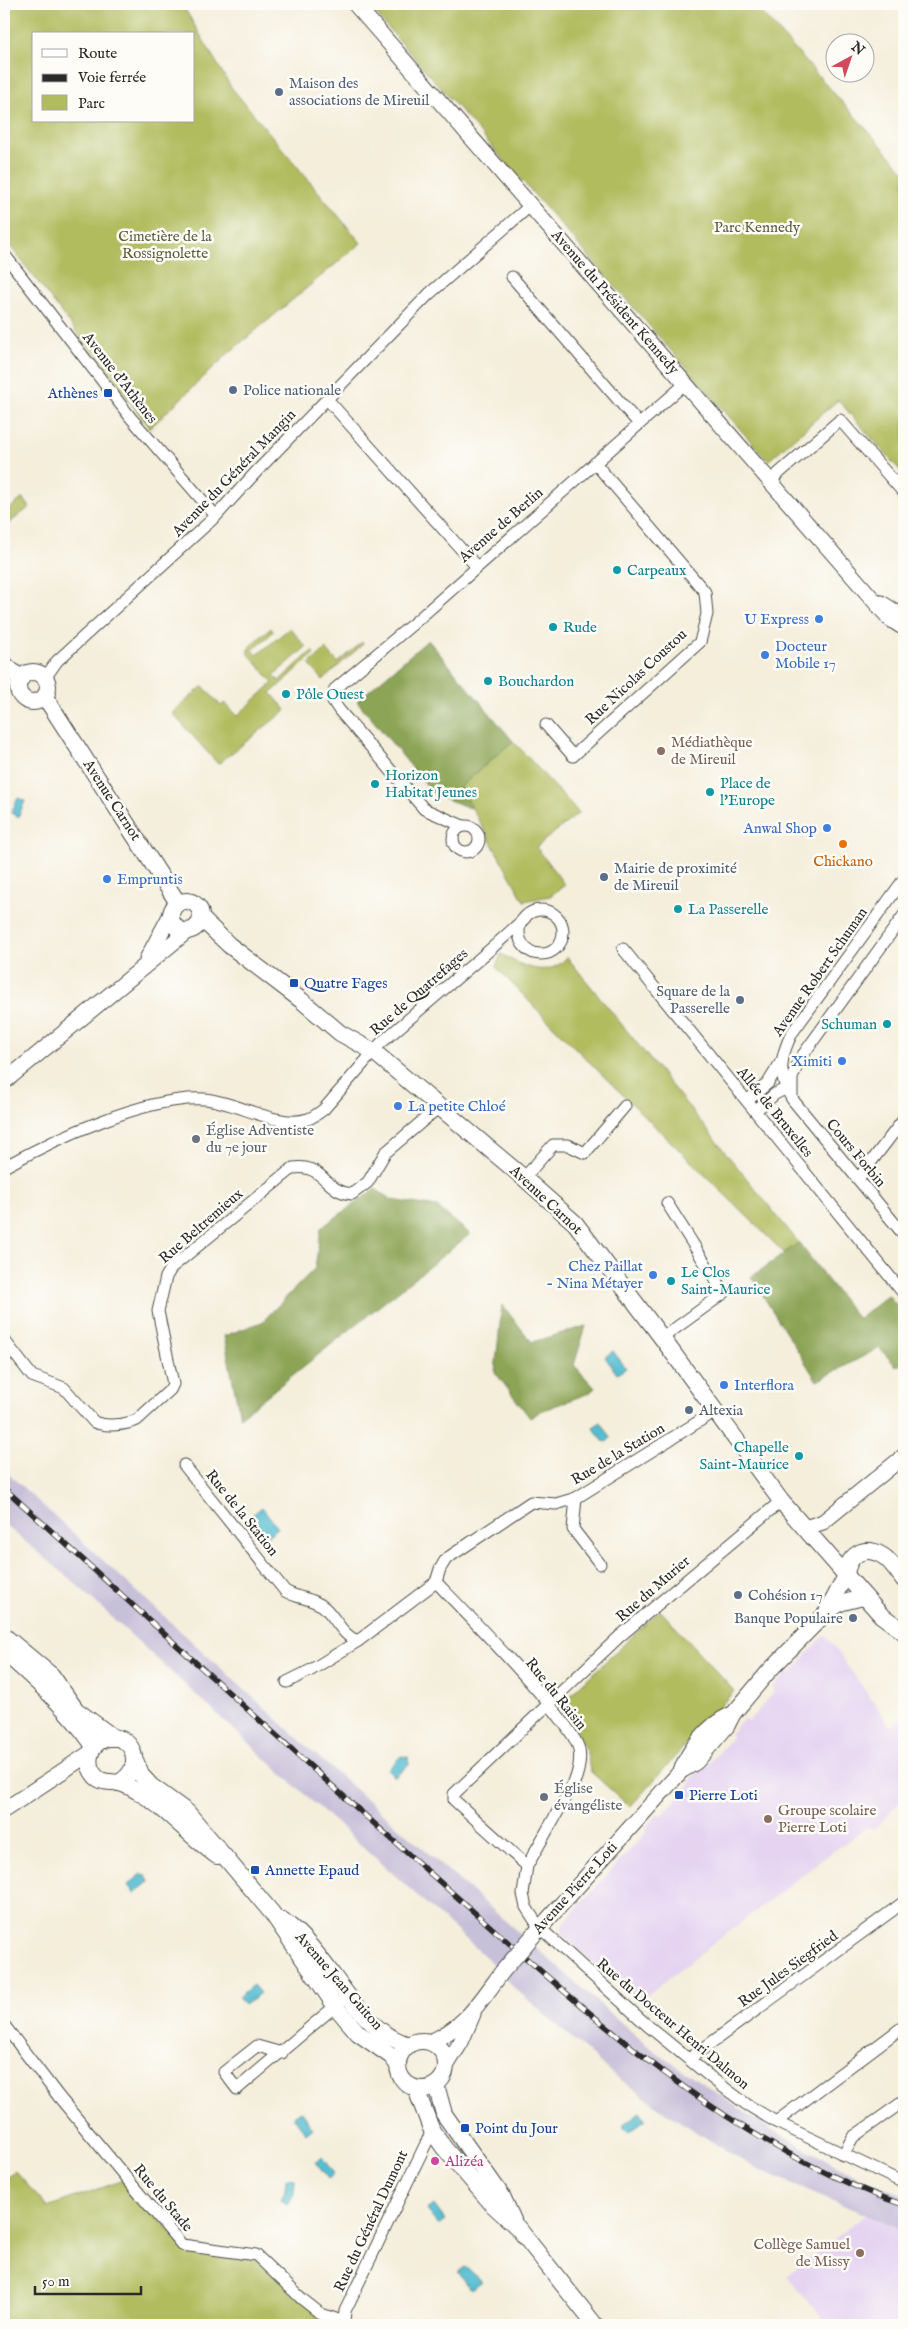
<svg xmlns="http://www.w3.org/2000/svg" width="908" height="2329" font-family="'IM FELL English',serif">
  <rect width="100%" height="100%" fill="#fdfcf7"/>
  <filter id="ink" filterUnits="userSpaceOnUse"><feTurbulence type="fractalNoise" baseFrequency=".02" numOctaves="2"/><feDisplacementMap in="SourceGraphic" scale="10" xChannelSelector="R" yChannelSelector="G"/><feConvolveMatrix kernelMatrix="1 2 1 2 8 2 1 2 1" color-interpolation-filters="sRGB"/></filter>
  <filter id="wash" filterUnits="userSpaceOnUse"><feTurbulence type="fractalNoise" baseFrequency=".0096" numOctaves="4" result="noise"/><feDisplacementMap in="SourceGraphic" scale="20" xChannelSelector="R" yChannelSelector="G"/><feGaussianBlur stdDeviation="1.12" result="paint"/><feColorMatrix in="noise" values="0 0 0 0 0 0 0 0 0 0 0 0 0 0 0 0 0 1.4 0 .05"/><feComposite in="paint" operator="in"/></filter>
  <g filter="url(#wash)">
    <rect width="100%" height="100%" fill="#f4eedb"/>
    <g fill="#e5d3f1">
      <polygon points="825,1634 891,1727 904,1715 904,1797 876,1827 873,1829 868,1827 836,1849 638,2002 562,1935 562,1925 647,1831 645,1829 658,1813 662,1816 690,1784 688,1782 702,1767 705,1769 732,1737 730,1734 744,1719 748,1722 775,1691 772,1688 786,1673 789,1675"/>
      <polygon points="866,2215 904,2231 904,2325 829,2325 786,2276"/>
    </g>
    <polygon fill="#c7c0d9" points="4,1470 315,1754 648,2046 759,2122 859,2178 904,2196 904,2231 751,2166 665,2112 613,2074 510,1984 488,1959 294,1785 67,1576 4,1524"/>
    <g fill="#b0bc5d" stroke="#6e7444" fill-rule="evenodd">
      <path d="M 4,4 L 182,4 L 231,87 L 361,243 L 231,351 L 150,428 L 4,238 ZM 34,34 L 194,34 L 194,121 L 34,121 Z"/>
      <polygon points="367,4 754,4 904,171 904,475 838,400 768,461"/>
      <polygon points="23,498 30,507 4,527 4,513"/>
      <polygon points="271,628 273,632 253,650 257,655 290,628 306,647 274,675 279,681 312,651 314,654 271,693 286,710 218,764 172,713 203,686 221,706 225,703 237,716 273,683 248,653 250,646"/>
      <polygon points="362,642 363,644 323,680 309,664 326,649 338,663"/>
      <polygon points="513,741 579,813 536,847 565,885 550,896 524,901 460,787"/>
      <path d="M 501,954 C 522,966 548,980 567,957 L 799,1243 L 784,1253 C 688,1157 589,1065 496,967 Z"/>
      <polygon points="660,1610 734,1691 630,1807 590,1771 587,1752 563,1709 565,1700"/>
      <polygon points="15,2171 47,2207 127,2179 182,2245 256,2255 302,2299 347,2325 4,2325 4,2181"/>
    </g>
    <g fill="#8ca454" stroke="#5c6840">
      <polygon points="428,640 513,741 460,787 471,806 470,808 434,794 357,701"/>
      <polygon points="375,1189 392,1200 437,1207 470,1234 240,1417 224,1336 262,1322 315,1268 321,1228"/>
      <polygon points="799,1243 858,1319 888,1295 904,1314 904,1361 897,1367 879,1348 817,1381 751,1277"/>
      <polygon points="502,1305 532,1342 586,1326 574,1365 595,1388 589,1393 541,1411 530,1418 495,1372"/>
    </g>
    <g fill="#54bdd1" stroke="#40747e">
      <polygon points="18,798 25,801 18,817 11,813"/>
      <polygon points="613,1351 626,1368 617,1374 605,1357"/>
      <polygon points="601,1422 611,1438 607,1442 603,1441 593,1427"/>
      <polygon points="262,1507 278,1528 267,1536 251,1516"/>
      <polygon points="401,1756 408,1757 409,1764 395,1777 388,1769"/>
      <polygon points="142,1874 146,1875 149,1882 134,1893 128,1885"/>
      <polygon points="253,1985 260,1993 244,2005 238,1997"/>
      <polygon points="300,2111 313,2128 306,2134 293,2116"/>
      <polygon points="640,2112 645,2120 629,2132 624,2129 624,2124"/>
      <polygon points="322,2157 334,2174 328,2179 315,2162"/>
      <polygon points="286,2178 295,2179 294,2194 288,2204 281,2200 285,2191"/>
      <polygon points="434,2205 445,2220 438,2225 426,2210"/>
      <polygon points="465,2267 481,2281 471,2289 458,2272"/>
    </g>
  </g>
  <g filter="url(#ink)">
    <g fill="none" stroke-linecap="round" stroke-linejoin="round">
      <g stroke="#494845" stroke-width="13">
        <g id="minor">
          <polyline points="4,254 131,418 216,516"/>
          <polyline points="512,277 639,424"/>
          <polyline points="327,399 477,567"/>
          <polyline points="771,480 840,420 904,493"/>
          <polyline points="45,678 57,661 216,516 257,471 429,294 531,205"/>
          <polyline points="546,725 573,756 700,642 707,614 705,592 595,463"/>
          <polyline points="463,826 424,809 339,710 333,701 335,689 414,623 686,383"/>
          <circle cx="466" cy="839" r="13"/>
          <path d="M 904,879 L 792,1033 C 780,1057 777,1075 792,1099 L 904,1235"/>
          <circle cx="541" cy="932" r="22"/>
          <polyline points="623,949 904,1294"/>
          <polyline points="792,1097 792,1078 800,1059 904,915"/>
          <polyline points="747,1101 768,1083 781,1062"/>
          <polyline points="755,1111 775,1094 785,1089"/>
          <path d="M 4,1167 C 55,1139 145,1096 204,1099 C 236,1101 277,1129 308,1119 C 314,1117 319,1113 324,1109 L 382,1042 L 492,948 L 525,918"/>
          <polyline points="524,1178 553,1145 568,1145 585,1153 625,1106"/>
          <polyline points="858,1179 904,1119"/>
          <polyline points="662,1338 724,1293 667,1203"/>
          <path d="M 4,1340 L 32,1376 L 64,1388 L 94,1422 C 105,1427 126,1425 137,1420 L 170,1390 L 173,1384 L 158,1311 L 166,1277 L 172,1267 L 293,1168 C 324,1163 324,1192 352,1194 L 368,1182 L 385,1153 L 439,1107"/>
          <path d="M 184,1465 L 285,1591 C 298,1599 314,1598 325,1608 C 336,1618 342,1636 358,1641 L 436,1582 L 440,1569 L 446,1559 L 531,1502 L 556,1504 L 576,1498 L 714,1412"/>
          <polyline points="576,1498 573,1529 600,1564"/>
          <path d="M 436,1582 C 461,1608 575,1723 579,1750 C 581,1761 578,1773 574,1783 L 527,1866 L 523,1894 L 526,1907 L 539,1927 L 647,2025 L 714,2080 L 746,2104 L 776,2122 L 904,2183"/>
          <polyline points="287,1682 311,1670 358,1641"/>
          <polyline points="527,1866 454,1800 454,1794 620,1636 781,1501"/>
          <polyline points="4,2025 59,2097 182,2245 256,2255 302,2299 321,2314 344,2322"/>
          <polyline points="282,2053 257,2046 224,2072 237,2089 340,2002"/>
          <polyline points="689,2059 904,1902"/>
          <polyline points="776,2122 904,2026"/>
          <polyline points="843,2155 853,2137 904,2101"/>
          <polyline points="346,2325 344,2322 345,2311 432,2131"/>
        </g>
      </g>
      <g stroke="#494845" stroke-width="17">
        <g id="tertiary">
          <polyline points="355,4 890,619 901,626"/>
          <polyline points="881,603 894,611 904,612"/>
          <polyline points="147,959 170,916"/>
          <polyline points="4,1082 186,932"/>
          <polyline points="805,1528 823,1522 904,1456"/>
          <polyline points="827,1611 846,1575"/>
          <path d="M 681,1771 C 689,1749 708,1725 730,1715"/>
          <polyline points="4,1810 90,1753"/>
          <polyline points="532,1937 681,1771 696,1762 727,1726 733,1714 769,1671 826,1613 841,1603 865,1597"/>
          <path d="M 430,2042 C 465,2027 480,2002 502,1972"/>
          <polyline points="446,2066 461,2042 473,2014"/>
        </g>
      </g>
      <g stroke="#494845" stroke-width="18">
        <g id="secondary">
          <polyline points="4,664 21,679"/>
          <circle cx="33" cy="687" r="15"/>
          <polyline points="45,697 178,903"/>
          <circle cx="186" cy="916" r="15"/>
          <polyline points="201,918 229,945 301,1000 340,1033 374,1052 524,1178 575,1223 662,1338 781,1501 865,1597 881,1615 904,1632"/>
          <path d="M 846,1575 C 848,1555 864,1544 883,1556 C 891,1561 898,1572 904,1580"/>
          <polyline points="4,1636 52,1676 76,1710 114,1738"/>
          <path d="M 4,1652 C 36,1680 70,1711 94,1746"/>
          <polyline points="135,1760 142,1776 151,1786 187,1812 272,1913 336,2007 358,2033 391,2056 398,2065"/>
          <path d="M 118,1783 C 147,1769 133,1730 105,1739 C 91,1743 85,1761 93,1773 C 100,1784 109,1781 120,1783 C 126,1785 132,1788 137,1791 C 167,1808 189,1836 217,1856"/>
          <path d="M 282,1920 C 324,1949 347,2009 387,2035 C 393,2039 401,2042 408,2045"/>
          <circle cx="422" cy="2065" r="24"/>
          <polyline points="436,2085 444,2114 502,2196 513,2220"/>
          <polyline points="416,2089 432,2131 445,2149 492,2204 518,2228 595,2325"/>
        </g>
      </g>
      <use href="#minor" stroke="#fff" stroke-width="11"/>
      <use href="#tertiary" stroke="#fff" stroke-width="15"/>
      <use href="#secondary" stroke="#fff" stroke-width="16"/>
      <g stroke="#2b2b2b" stroke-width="5.5">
        <path id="rail" d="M 4,1488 C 152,1622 299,1758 449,1890 C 589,2013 724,2143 904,2205"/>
      </g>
      <use href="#rail" stroke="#fdfcf7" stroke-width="4" stroke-dasharray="11" stroke-linecap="butt"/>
      <g stroke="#494845" stroke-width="17" stroke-linecap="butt">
        <polyline id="tertiary-bridge" points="502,1972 532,1937"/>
      </g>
      <use href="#tertiary-bridge" stroke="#fff" stroke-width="15"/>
    </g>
  </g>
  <g fill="#5c6f8a" stroke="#fdfcf7" stroke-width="2">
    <circle cx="279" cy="92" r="5"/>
    <circle cx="233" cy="390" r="5"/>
    <circle cx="604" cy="877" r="5"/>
    <circle cx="740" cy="1000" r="5"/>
    <circle cx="689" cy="1410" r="5"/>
    <circle cx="738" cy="1595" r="5"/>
    <circle cx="853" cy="1618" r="5"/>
  </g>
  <g fill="#1a4fb4" stroke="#fdfcf7" stroke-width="2">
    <rect x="103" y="388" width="10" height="10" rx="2.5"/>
    <rect x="289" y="978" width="10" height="10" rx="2.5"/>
    <rect x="674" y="1790" width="10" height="10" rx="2.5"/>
    <rect x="250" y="1865" width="10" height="10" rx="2.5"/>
    <rect x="460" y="2123" width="10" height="10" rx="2.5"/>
  </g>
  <g fill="#0f9aa8" stroke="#fdfcf7" stroke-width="2">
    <circle cx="617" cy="570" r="5"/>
    <circle cx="553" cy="627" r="5"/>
    <circle cx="488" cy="681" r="5"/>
    <circle cx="286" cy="694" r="5"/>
    <circle cx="375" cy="784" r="5"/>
    <circle cx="710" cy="792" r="5"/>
    <circle cx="678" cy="909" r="5"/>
    <circle cx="887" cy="1024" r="5"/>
    <circle cx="671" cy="1281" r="5"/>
    <circle cx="799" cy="1456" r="5"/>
  </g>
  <g fill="#3f7fe0" stroke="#fdfcf7" stroke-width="2">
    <circle cx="819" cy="619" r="5"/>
    <circle cx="765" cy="655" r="5"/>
    <circle cx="827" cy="828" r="5"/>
    <circle cx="107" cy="879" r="5"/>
    <circle cx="842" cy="1061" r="5"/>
    <circle cx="398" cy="1106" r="5"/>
    <circle cx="653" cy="1275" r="5"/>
    <circle cx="724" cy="1385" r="5"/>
  </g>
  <g fill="#8d6e63" stroke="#fdfcf7" stroke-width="2">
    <circle cx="661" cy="751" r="5"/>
    <circle cx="768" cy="1819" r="5"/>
    <circle cx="860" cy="2253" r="5"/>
  </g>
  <circle fill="#e8710a" stroke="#fdfcf7" stroke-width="2" cx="843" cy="844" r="5"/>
  <g fill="#6b7280" stroke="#fdfcf7" stroke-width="2">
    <circle cx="196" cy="1139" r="5"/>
    <circle cx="544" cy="1797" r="5"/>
  </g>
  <circle fill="#d1479c" stroke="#fdfcf7" stroke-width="2" cx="435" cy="2161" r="5"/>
  <g text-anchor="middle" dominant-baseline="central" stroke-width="5" stroke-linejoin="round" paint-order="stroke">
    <g font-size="15" fill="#4e5e75" stroke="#fdfcf7" text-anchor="start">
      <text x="289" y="83">Maison des<tspan x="289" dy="17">associations de Mireuil</tspan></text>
      <text x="243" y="390">Police nationale</text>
      <text x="614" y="868">Mairie de proximité<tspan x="614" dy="17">de Mireuil</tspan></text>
      <text x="730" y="991" text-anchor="end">Square de la<tspan x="730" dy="17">Passerelle</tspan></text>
      <text x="699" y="1410">Altexia</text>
      <text x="748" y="1595">Cohésion 17</text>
      <text x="843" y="1618" text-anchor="end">Banque Populaire</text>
    </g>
    <g font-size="15" fill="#5a5e3c" stroke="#fdfcf7">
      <text x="757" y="227">Parc Kennedy</text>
      <text x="165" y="236">Cimetière de la<tspan x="165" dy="17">Rossignolette</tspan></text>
    </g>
    <g font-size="15" fill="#2b2b2b" stroke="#fdfcf7">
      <text transform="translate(615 302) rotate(49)">Avenue du Président Kennedy</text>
      <text transform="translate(120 378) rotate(52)">Avenue d'Athènes</text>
      <text transform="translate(234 473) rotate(-46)">Avenue du Général Mangin</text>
      <text transform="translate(501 525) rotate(-41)">Avenue de Berlin</text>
      <text transform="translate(636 677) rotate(-43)">Rue Nicolas Coustou</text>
      <text transform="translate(112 800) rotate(57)">Avenue Carnot</text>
      <text transform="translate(820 972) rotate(-55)">Avenue Robert Schuman</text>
      <text transform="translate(419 992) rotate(-41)">Rue de Quatrefages</text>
      <text transform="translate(775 1112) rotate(51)">Allée de Bruxelles</text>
      <text transform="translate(856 1153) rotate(50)">Cours Forbin</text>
      <text transform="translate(546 1200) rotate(43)">Avenue Carnot</text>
      <text transform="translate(201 1226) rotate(-41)">Rue Beltremieux</text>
      <text transform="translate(618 1454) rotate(-31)">Rue de la Station</text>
      <text transform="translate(242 1513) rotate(51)">Rue de la Station</text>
      <text transform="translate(653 1589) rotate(-41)">Rue du Murier</text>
      <text transform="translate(556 1694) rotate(51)">Rue du Raisin</text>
      <text transform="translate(575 1888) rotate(-48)">Avenue Pierre Loti</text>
      <text transform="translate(788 1969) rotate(-36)">Rue Jules Siegfried</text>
      <text transform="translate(339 1981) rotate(49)">Avenue Jean Guiton</text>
      <text transform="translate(673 2024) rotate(40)">Rue du Docteur Henri Dalmon</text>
      <text transform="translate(163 2198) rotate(50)">Rue du Stade</text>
      <text transform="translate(371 2221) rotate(-65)">Rue du Général Dumont</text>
    </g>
    <g font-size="15" fill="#164399" stroke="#fdfcf7" text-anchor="start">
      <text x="98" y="393" text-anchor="end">Athènes</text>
      <text x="304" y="983">Quatre Fages</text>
      <text x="689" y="1795">Pierre Loti</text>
      <text x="265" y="1870">Annette Epaud</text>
      <text x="475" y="2128">Point du Jour</text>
    </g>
    <g font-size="15" fill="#0d838f" stroke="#fdfcf7" text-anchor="start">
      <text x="627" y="570">Carpeaux</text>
      <text x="563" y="627">Rude</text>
      <text x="498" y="681">Bouchardon</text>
      <text x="296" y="694">Pôle Ouest</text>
      <text x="385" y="775">Horizon<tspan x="385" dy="17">Habitat Jeunes</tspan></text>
      <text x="720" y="783">Place de<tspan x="720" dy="17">l'Europe</tspan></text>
      <text x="688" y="909">La Passerelle</text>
      <text x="877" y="1024" text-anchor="end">Schuman</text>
      <text x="681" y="1272">Le Clos<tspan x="681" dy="17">Saint-Maurice</tspan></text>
      <text x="789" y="1447" text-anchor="end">Chapelle<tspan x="789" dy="17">Saint-Maurice</tspan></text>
    </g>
    <g font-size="15" fill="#366cbe" stroke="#fdfcf7" text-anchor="end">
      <text x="809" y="619">U Express</text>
      <text x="775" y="646" text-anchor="start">Docteur<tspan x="775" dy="17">Mobile 17</tspan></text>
      <text x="817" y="828">Anwal Shop</text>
      <text x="117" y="879" text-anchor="start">Empruntis</text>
      <text x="832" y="1061">Ximiti</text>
      <text x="408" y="1106" text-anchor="start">La petite Chloé</text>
      <text x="643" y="1266">Chez Paillat<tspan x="643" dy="17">- Nina Métayer</tspan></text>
      <text x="734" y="1385" text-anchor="start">Interflora</text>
    </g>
    <g font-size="15" fill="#785e54" stroke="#fdfcf7" text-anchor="start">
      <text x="671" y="742">Médiathèque<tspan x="671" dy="17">de Mireuil</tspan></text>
      <text x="778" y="1810">Groupe scolaire<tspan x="778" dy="17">Pierre Loti</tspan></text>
      <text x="850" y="2244" text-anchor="end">Collège Samuel<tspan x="850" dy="17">de Missy</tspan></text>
    </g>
    <g font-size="15" fill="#c56008" stroke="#fdfcf7">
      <text x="843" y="861">Chickano</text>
    </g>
    <g font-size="15" fill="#5b616d" stroke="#fdfcf7" text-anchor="start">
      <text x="206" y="1130">Église Adventiste<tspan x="206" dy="17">du 7e jour</tspan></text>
      <text x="554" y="1788">Église<tspan x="554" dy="17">évangéliste</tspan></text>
    </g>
    <g font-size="15" fill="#b23c85" stroke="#fdfcf7" text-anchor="start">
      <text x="445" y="2161">Alizéa</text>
    </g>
  </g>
  <rect width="908" height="2329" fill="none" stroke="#fdfcf7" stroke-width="20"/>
  <rect x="32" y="32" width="162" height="90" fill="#fdfcf7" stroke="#a9a8a5"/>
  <rect x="42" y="49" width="25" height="8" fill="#ffffff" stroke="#a9a8a5"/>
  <text x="78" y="58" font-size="15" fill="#2b2b2b">Route</text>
  <rect x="42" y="74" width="25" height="8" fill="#2b2b2b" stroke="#a9a8a5"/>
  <text x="78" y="82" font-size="15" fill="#2b2b2b">Voie ferrée</text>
  <rect x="42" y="95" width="25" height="15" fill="#b0bc5d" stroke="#a9a8a5"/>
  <text x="78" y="108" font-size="15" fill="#2b2b2b">Parc</text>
  <g transform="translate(850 58) rotate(40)"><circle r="24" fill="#fdfcf7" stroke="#a9a8a5"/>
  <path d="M0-4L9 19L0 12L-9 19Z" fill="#d1495b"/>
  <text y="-8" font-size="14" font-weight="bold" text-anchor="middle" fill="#2b2b2b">N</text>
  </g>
  <path d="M35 2286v8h106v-8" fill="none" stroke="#2b2b2b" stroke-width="2.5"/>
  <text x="42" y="2286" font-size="15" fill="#2b2b2b" stroke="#fdfcf7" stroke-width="4" paint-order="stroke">50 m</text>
</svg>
